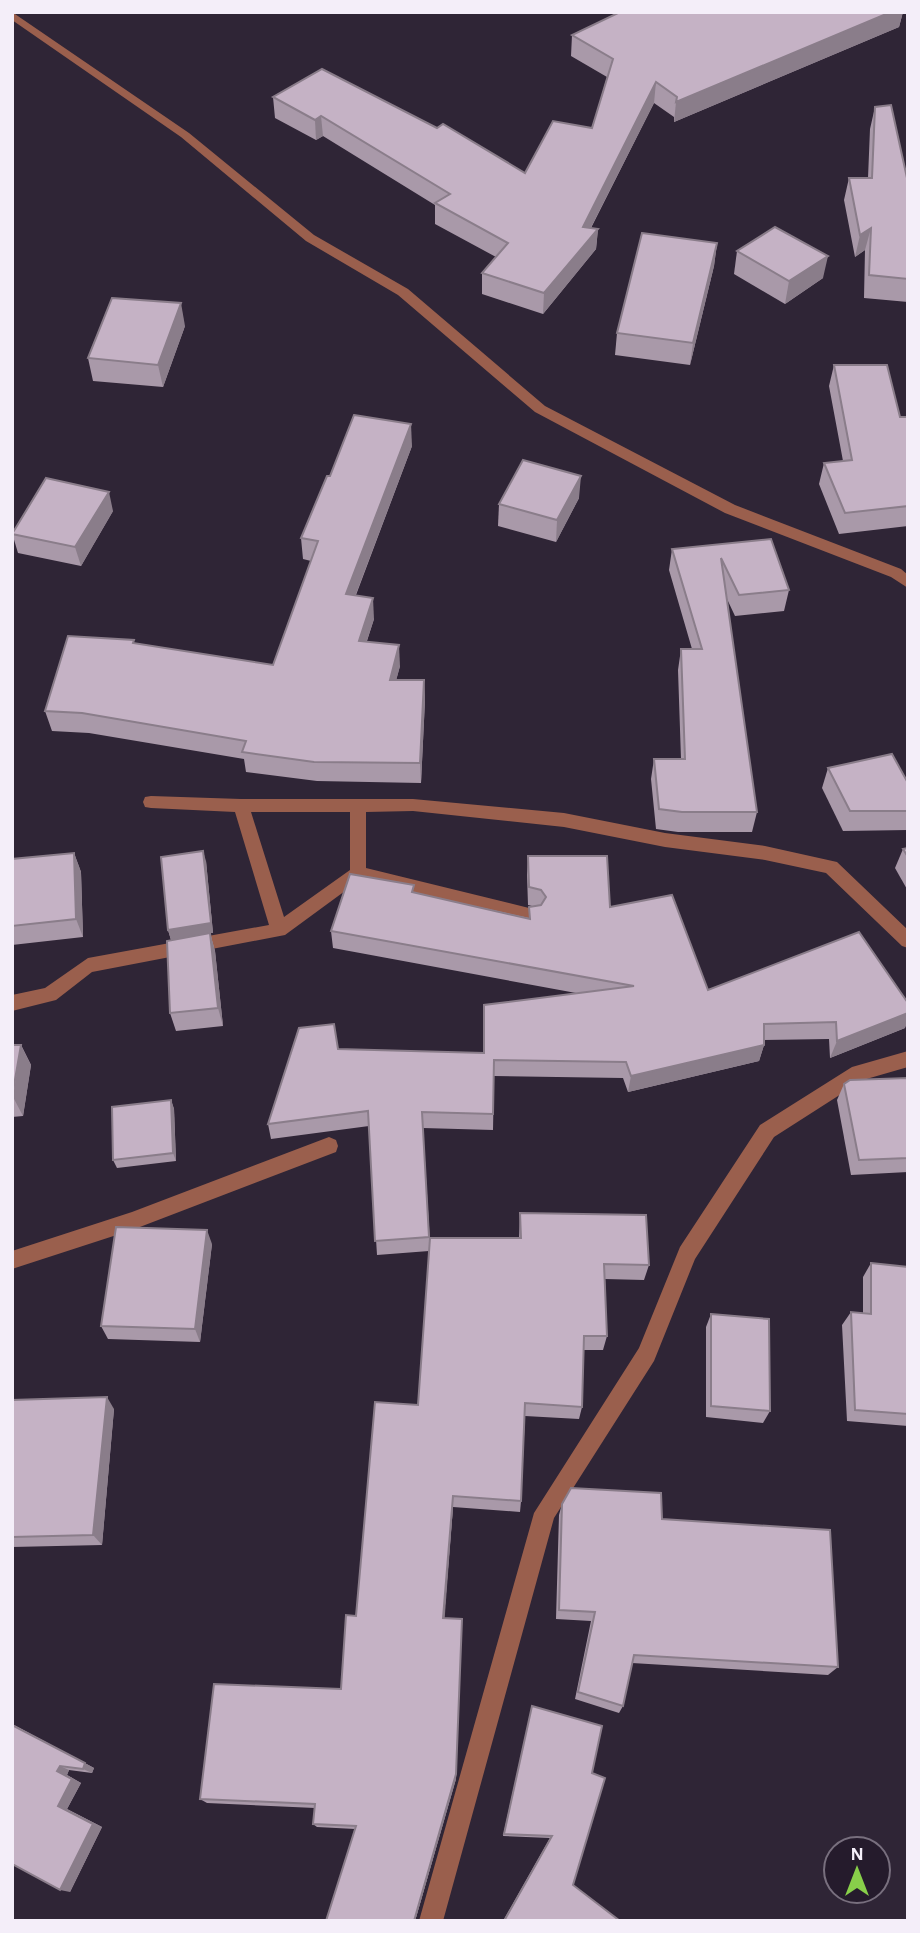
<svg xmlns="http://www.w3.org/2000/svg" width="920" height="1933" font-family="'Alegreya Sans',sans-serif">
  <rect width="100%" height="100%" fill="#2f2536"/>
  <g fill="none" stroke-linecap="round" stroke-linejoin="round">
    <g fill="#9a5f4d" fill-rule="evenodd">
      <polygon points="12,12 189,133 314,235 408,289 545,406 735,505 901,569 908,575 908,588 891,577 725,513 535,412 398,295 306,241 181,137 12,20"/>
      <path d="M 151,796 L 241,799 L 413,799 L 564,813 L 665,833 L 765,846 L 837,862 L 908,930 L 908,948 L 902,946 L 826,873 L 765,860 L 665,847 L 564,827 L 413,811 L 366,812 L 366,868 L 533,909 L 539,911 L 542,916 L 539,921 L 533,923 L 360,880 L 285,935 L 92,972 L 56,1000 L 12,1011 L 12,995 L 45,988 L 88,958 L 269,925 L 235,812 L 151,808 L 145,807 L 143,802 L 145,797 ZM 251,812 L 350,812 L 350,870 L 284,917 Z"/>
      <polygon points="908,1051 908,1067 863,1080 774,1137 695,1259 654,1361 554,1518 443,1921 419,1921 534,1513 639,1348 680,1247 760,1125 852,1067"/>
      <polygon points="329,1137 336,1140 338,1146 336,1152 132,1230 12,1269 12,1251 132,1212"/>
    </g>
  </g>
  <g fill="#a999a9">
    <polygon points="620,12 903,12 899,27 674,122 674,117 654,103 591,228 598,229 596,249 543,314 482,294 482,273 496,257 435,224 435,205 323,136 316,140 275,118 273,97 525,173 592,128 607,77 571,56 572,35"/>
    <polygon points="875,107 907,178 908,178 908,302 864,298 865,250 855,257 844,200 849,178 868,178 870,129"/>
    <polygon points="717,243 714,266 690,365 615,355 617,333"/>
    <polygon points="737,251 823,278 785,304 734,274"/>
    <polygon points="185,326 163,387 93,381 88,358"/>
    <polygon points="834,365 900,417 908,417 908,526 839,534 819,484 824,463 843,461 829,386"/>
    <polygon points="412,446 356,595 374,619 367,641 400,666 396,680 424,680 425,700 421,783 317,781 246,772 244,759 89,733 52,731 45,711 135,643 273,665 311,561 303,559 301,538 330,476"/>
    <polygon points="579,498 556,542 498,526 499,504"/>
    <polygon points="113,511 81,566 18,553 12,533"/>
    <polygon points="771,539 789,590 784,611 735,616 727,599 757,812 752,832 678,832 656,829 651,779 654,759 681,759 678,670 681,649 692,649 669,570 672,549"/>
    <polygon points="828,768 908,783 908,830 843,831 822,788"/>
    <polygon points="908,848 908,891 895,868 903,849"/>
    <polygon points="74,853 81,872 83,937 12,945 12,859"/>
    <polygon points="528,856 610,907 708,990 905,1028 830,1058 829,1039 764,1040 764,1045 759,1061 628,1092 623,1078 494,1076 493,1130 423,1128 430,1242 519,1238 520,1213 649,1265 644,1280 605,1279 607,1336 603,1350 584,1350 582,1407 579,1419 525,1416 521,1501 520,1512 453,1507 444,1618 456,1779 415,1921 326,1921 355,1829 317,1827 313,1824 315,1808 207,1803 200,1799 341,1689 356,1616 418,1405 429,1251 377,1255 369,1126 271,1139 268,1124 338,1049 484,1053 576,993 333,948 331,931 414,893 529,918 529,907 532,906 528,905 527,875"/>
    <polygon points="206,861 213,933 210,933 215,951 223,1026 176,1031 170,1013 171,940 168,930"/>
    <polygon points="12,1045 21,1045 31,1065 23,1116 12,1117"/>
    <polygon points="908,1078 908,1172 851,1175 837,1100 844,1084"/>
    <polygon points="171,1100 174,1109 176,1161 117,1168 113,1160"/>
    <polygon points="212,1244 200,1342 108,1339 101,1326"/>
    <polygon points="871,1263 908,1267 908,1426 847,1421 842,1325 851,1312 863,1313 863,1277"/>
    <polygon points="711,1314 770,1411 763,1423 706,1417 706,1327"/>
    <polygon points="12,1400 114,1409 102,1545 12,1547"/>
    <polygon points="562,1504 662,1519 838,1667 828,1675 632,1663 623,1706 619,1713 575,1699 591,1621 556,1619 559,1515"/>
    <polygon points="532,1706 592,1773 573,1885 503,1921 550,1838 503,1836"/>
    <polygon points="12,1724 94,1768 92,1773 69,1770 67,1775 81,1783 67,1809 102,1827 70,1892"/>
  </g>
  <g fill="#8a7d8a">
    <polygon points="891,12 903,12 899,27 674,122 676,102"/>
    <polygon points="656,82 654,103 581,247 583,227"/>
    <polygon points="321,116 323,136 316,140 315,120"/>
    <polygon points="871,228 865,250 855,257 860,235"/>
    <polygon points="598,229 596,249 543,314 544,293"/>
    <polygon points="717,243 714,266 690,365 693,343"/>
    <polygon points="828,256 823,278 785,304 789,281"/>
    <polygon points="181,303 185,326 163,387 158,365"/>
    <polygon points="411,424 412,446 348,615 346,594"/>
    <polygon points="581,476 579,498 556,542 557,520"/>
    <polygon points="109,492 113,511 81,566 75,547"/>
    <polygon points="373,598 374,619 360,661 359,641"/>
    <polygon points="399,645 400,666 391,700 390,680"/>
    <polygon points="424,680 425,700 421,783 420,763"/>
    <polygon points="203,851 206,861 213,933 210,933 215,951 223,1026 218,1008 171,940 168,930"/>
    <polygon points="74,853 81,872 83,937 76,919"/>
    <polygon points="908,1013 908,1022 905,1028 830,1058 837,1041"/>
    <polygon points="21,1045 31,1065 23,1116 13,1097"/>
    <polygon points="764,1045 759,1061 628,1092 631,1076"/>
    <polygon points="171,1100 174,1109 176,1161 173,1153"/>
    <polygon points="207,1230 212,1244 200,1342 195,1329"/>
    <polygon points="107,1397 114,1409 102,1545 93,1535"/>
    <polygon points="453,1496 453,1507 444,1627 443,1618"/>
    <polygon points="462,1619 456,1779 415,1921 414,1921"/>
    <polygon points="12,1724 94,1768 92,1773 83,1769"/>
    <polygon points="60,1766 69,1770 67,1775 81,1783 67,1809 102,1827 70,1892 60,1890 57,1771"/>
  </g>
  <g fill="#c5b2c5" stroke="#8a7d8a" stroke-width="2">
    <polygon points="620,12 891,12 676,102 677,97 656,82 583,227 598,229 544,293 482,273 508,243 435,203 450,194 321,116 315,120 273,97 322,69 437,128 443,124 525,173 553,121 592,128 613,59 572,35"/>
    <polygon points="891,105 907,178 908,178 908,279 869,275 871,228 860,235 849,178 872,178 875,107"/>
    <polygon points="775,227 828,256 789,281 737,251"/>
    <polygon points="642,233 717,243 693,343 617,333"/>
    <polygon points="112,298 181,303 158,365 88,358"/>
    <polygon points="834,365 887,365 900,417 908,417 908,506 845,513 824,463 852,460"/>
    <polygon points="354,415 411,424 346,594 373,598 359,641 399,645 390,680 424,680 420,763 314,762 242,752 246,741 82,713 45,711 68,636 134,640 133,643 273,665 318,541 301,538 327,476 330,476"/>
    <polygon points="523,460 581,476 557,520 499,504"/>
    <polygon points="46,478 109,492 75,547 12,534"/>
    <polygon points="771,539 789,590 739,595 721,558 757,812 682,812 659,809 654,759 685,759 681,649 702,649 672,549"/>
    <polygon points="892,754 908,783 908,811 850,811 828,768"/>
    <polygon points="908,848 908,857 903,849"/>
    <polygon points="203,851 211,923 168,930 161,857"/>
    <polygon points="74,853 76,919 12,926 12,859"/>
    <polygon points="528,856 607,856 610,907 672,895 708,990 859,932 908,1003 908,1013 837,1041 836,1022 764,1024 764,1045 631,1076 626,1062 494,1060 493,1114 422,1112 429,1237 375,1241 368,1111 268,1124 299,1028 334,1024 338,1049 484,1053 484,1005 634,986 331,931 350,874 414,885 412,892 530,919 529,907 541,905 546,897 541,890 529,887"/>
    <polygon points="210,933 218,1008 170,1013 167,941"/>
    <polygon points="12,1045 21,1045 12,1097"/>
    <polygon points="908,1078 908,1158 859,1160 844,1084 850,1080"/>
    <polygon points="171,1100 173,1153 113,1160 112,1107"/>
    <polygon points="520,1213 646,1215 649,1265 604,1264 607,1336 584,1336 582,1407 525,1403 521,1501 453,1496 443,1618 462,1619 456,1774 414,1921 326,1921 356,1826 313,1824 315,1804 200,1799 214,1684 341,1689 346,1615 356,1616 375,1402 418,1405 430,1238 521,1238"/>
    <polygon points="116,1227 207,1230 195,1329 101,1326"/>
    <polygon points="871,1263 908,1267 908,1414 855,1410 851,1312 871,1314"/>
    <polygon points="711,1314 769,1319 770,1411 711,1406"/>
    <polygon points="107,1397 93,1535 12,1537 12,1400"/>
    <polygon points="571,1488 661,1493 662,1519 830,1530 838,1667 634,1655 623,1706 578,1692 595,1612 559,1610 562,1504"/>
    <polygon points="532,1706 602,1726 592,1773 605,1778 573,1885 620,1921 504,1921 552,1836 504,1834"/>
    <polygon points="12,1725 85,1763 83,1769 60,1766 57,1771 72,1779 58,1806 93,1824 60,1890 12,1864"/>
  </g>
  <rect width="920" height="1933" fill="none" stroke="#f4eef9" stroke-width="28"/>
  <g transform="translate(857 1870)"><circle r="33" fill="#251b2c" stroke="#786f7e" stroke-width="2"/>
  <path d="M0-5L12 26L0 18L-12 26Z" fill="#88cf4a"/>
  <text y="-10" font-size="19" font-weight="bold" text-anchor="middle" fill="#f4eef9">N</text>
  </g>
</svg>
